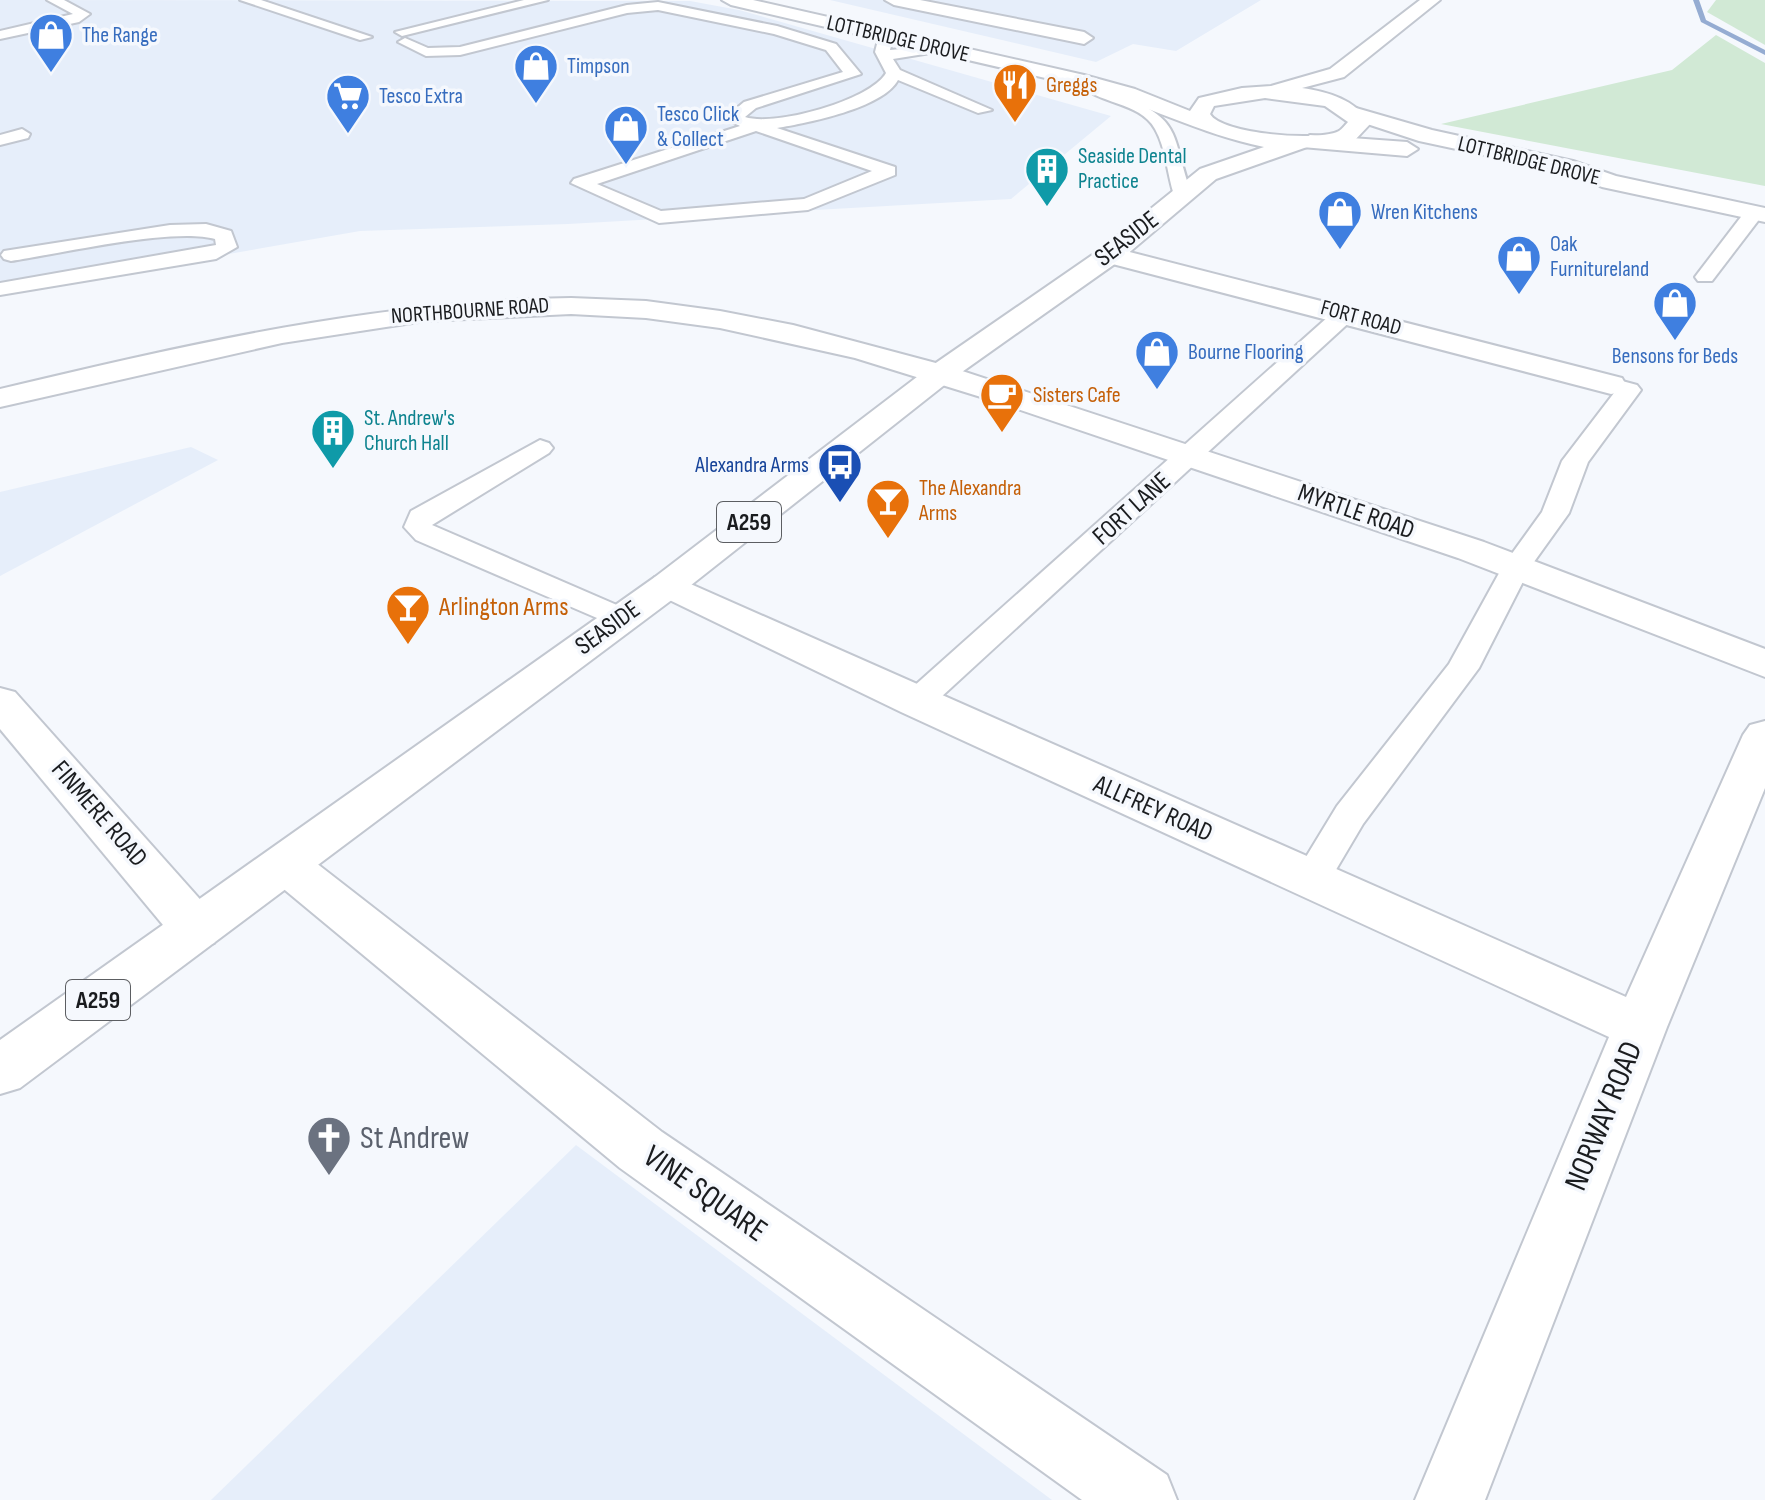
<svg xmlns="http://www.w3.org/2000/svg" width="1765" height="1500" font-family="'Sofia Sans Condensed',sans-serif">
  <rect width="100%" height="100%" fill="#f5f8fd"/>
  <g fill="#e6eefa">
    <polygon points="0,0 690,1 739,10 1111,116 1011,199 568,224 360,231 0,294"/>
    <polygon points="830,0 1261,0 1176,51 1133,44 1096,62"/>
    <polygon points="191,447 218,460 0,576 0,492"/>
    <polygon points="576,1145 1052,1500 211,1500"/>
  </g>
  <g fill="#d1e9d5">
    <polygon points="1716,0 1765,0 1765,45 1707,12"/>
    <polygon points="1716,35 1765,63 1765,186 1441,124 1672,70"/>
  </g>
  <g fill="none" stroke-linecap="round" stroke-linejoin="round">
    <polygon fill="#95acd2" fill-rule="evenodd" points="1693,0 1699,0 1706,20 1765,50 1765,55 1701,22"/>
    <g stroke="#c2c7d0" stroke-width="4">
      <g id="lane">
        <polygon points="47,0 64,0 90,14 79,22 0,39 0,31 73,14"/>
        <polygon points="240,0 261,0 372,37 360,40"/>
        <polygon points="524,0 548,0 402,36 395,32"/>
        <path d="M 658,2 L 777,26 L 836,44 L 861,74 L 756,108 L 745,117 C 775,127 871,100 886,73 L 875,52 L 879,36 L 886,32 L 893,36 L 890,50 L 943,45 L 943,51 L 893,59 L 900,70 L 992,110 L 978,113 L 898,80 C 883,108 808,123 777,128 L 895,167 L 895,175 L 808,210 L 659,223 L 571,183 L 574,179 L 740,126 L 725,118 L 744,102 L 843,72 L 826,50 L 774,34 L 658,10 L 627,13 L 460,55 L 426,56 L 398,42 L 405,38 L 428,48 L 460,47 L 627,5 ZM 756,131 L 872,171 L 804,199 L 661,211 L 597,184 Z"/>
        <path d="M 1084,76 C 1095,80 1105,89 1117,94 C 1185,120 1170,134 1192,195 L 1190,199 L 1176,199 L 1174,195 C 1167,174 1166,148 1155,129 C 1140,101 1096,105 1076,81 Z"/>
        <polygon points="22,129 30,134 28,138 0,145 0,135"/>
        <polygon points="1754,207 1764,213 1712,281 1698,281 1695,277 1698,273 1747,209"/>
        <path d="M 206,224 L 231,231 L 237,247 L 216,259 L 0,295 L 0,283 L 216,245 L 215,239 C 174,227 58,254 11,261 L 4,259 L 1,255 L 4,251 L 170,225 Z"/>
        <polygon points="1346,306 1357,313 1354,318 928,709 916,712 904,709 900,702 904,695 1338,308"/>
        <polygon points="1611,378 1637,385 1641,390 1588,462 1569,513 1531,566 1479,668 1363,824 1324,890 1311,894 1298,890 1292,880 1337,806 1449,664 1503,566 1542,512 1562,461 1614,393 1599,385"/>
        <polygon points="540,440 549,443 553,448 549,453 432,525 633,612 637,618 633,624 611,624 416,540 404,527 411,511"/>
      </g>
    </g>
    <g stroke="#c2c7d0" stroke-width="4">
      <g id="street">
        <polygon points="885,0 920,0 1084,32 1093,38 1084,44 894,5"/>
        <polygon points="1110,247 1622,378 1626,385 1622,392 1611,394 1101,261 1097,255"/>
        <path d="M 571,298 L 646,301 L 720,311 L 793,325 L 947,366 L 1484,542 L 1765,649 L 1765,677 L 1458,558 L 997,402 L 855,358 L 720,328 L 646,318 L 571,314 L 425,321 L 282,343 L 0,407 L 0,389 C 189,344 375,301 571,298 Z"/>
        <polygon points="668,574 1626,997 1743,735 1750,725 1765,721 1765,788 1667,1027 1485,1500 1415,1500 1609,1037 901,712 655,593 649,585 655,577"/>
        <polygon points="0,688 15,692 214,915 221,929 214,943 196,948 178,943 0,729"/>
        <polygon points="285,846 302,852 662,1132 1167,1475 1177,1500 1082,1500 620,1168 268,876 261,864 268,852"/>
      </g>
    </g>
    <g stroke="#c2c7d0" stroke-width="4">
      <g id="secondary">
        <polygon points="1356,108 1432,130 1573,161 1616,176 1765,208 1765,222 1602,187 1559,171 1419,141 1349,118 1345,114"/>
        <polygon points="1310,135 1407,142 1418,149 1407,156 1302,147 1299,142"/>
      </g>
    </g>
    <g stroke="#c2c7d0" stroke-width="4">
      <path id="primary" d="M 722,0 L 753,0 L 1084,75 L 1135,89 L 1190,111 L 1199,98 L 1242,88 L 1271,86 L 1330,69 L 1420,0 L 1440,0 L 1344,77 L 1302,88 C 1330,92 1354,100 1371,123 L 1354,141 L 1307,147 L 1216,179 L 1119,261 L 952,379 L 681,593 L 20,1088 L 0,1094 L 0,1040 L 655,577 L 930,367 L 1101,249 L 1200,169 L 1264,147 C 1200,134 1143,103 1080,86 L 731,5 ZM 1265,98 L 1325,106 L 1348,122 C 1345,125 1342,129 1339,131 C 1319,142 1221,134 1210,114 L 1214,106 Z"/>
    </g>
    <use href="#lane" fill="#fff" fill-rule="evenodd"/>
    <use href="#street" fill="#fff" fill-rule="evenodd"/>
    <use href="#secondary" fill="#fff" fill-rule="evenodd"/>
    <use href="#primary" fill="#fff" fill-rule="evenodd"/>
  </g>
  <defs>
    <g id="shop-pin" transform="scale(2.3)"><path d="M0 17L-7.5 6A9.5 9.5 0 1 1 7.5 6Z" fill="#3f7fe0" stroke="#f5f8fd"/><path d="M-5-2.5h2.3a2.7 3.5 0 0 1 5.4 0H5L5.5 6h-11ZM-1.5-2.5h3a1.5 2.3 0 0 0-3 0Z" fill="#fff"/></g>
    <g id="restaurant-pin" transform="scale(2.3)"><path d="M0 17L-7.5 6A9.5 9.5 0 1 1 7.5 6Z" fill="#e8710a" stroke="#f5f8fd"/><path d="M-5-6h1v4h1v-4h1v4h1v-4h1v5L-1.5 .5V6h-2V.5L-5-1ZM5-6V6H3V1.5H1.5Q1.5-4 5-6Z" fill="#fff"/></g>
    <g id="supermarket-pin" transform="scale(2.3)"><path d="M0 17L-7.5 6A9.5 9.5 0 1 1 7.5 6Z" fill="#3f7fe0" stroke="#f5f8fd"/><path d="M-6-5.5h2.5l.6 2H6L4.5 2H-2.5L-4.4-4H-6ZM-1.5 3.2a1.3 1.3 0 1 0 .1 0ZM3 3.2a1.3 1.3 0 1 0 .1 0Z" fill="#fff"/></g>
    <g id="building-pin" transform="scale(2.3)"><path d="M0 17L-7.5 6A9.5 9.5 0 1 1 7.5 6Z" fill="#0f9aa8" stroke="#f5f8fd"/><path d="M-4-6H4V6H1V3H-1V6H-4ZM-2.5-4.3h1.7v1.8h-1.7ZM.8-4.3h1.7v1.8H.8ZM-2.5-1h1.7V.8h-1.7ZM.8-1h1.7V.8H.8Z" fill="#fff"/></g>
    <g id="cafe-pin" transform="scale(2.3)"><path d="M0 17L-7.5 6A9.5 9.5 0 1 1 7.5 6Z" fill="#e8710a" stroke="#f5f8fd"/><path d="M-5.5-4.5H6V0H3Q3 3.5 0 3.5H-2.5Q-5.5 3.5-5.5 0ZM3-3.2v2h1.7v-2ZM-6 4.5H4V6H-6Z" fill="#fff"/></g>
    <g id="bus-pin" transform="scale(2.3)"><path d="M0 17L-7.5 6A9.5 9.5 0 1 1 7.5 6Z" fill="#1a4fb4" stroke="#f5f8fd"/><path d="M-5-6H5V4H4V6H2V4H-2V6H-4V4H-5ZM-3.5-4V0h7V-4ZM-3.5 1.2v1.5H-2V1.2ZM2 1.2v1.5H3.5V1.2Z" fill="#fff"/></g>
    <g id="bar-pin" transform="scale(2.3)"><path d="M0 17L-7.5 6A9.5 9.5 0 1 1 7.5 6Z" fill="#e8710a" stroke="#f5f8fd"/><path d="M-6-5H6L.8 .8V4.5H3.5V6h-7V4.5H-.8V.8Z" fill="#fff"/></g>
    <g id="church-pin" transform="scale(2.3)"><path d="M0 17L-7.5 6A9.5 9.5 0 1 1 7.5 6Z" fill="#6b7280" stroke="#f5f8fd"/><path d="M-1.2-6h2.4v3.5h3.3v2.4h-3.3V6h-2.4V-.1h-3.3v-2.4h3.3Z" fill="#fff"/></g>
  </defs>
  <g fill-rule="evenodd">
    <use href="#shop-pin" x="51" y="35"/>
    <use href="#shop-pin" x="536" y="66"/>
    <use href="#restaurant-pin" x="1015" y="85"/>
    <use href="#supermarket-pin" x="348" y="96"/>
    <use href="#shop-pin" x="626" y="127"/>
    <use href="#building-pin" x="1047" y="169"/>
    <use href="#shop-pin" x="1340" y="212"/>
    <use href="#shop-pin" x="1519" y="257"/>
    <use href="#shop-pin" x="1675" y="303"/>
    <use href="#shop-pin" x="1157" y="352"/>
    <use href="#cafe-pin" x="1002" y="395"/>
    <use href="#building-pin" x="333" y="431"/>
    <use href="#bus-pin" x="840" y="465"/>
    <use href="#bar-pin" x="888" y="501"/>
    <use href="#bar-pin" x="408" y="607"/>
    <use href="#church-pin" x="329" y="1138"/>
  </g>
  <g text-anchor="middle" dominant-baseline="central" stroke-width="7" stroke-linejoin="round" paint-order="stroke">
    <g font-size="22" fill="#366cbe" stroke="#f5f8fd" text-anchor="start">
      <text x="82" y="35">The Range</text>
      <text x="567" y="66">Timpson</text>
      <text x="379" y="96">Tesco Extra</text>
      <text x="657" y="114">Tesco Click<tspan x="657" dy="25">&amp; Collect</tspan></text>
      <text x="1371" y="212">Wren Kitchens</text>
      <text x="1550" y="244">Oak<tspan x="1550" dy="25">Furnitureland</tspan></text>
      <text x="1188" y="352">Bourne Flooring</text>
      <text x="1675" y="356" text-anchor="middle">Bensons for Beds</text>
    </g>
    <g font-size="22" fill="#1a1c1f" stroke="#f5f8fd">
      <text transform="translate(898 39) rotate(13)">LOTTBRIDGE DROVE</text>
      <text transform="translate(1529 161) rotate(14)">LOTTBRIDGE DROVE</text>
      <text transform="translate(470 311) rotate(-4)">NORTHBOURNE ROAD</text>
      <text transform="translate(1361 318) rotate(15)">FORT ROAD</text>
    </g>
    <g font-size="22" fill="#c56008" stroke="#f5f8fd" text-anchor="start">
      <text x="1046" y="85">Greggs</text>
      <text x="1033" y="395">Sisters Cafe</text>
      <text x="919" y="488">The Alexandra<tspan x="919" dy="25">Arms</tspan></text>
    </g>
    <g font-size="22" fill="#0d838f" stroke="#f5f8fd" text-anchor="start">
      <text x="1078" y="156">Seaside Dental<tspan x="1078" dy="25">Practice</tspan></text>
      <text x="364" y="418">St. Andrew's<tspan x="364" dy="25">Church Hall</tspan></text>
    </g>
    <g font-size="22" fill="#164399" stroke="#f5f8fd" text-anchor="end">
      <text x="809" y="465">Alexandra Arms</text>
    </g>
    <g fill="#f5f8fd" stroke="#5c5e62" stroke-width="2">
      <rect x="717" y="502" width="64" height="40" rx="6"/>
      <rect x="66" y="980" width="64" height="40" rx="6"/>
    </g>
    <g font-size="24" font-weight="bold" fill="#1a1c1f">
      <text x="749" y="522">A259</text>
      <text x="98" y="1000">A259</text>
    </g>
    <g font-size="26" fill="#1a1c1f" stroke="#f5f8fd">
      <text transform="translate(1127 239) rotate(-38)">SEASIDE</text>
      <text transform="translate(1132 509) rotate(-42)">FORT LANE</text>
      <text transform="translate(1356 512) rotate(19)">MYRTLE ROAD</text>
      <text transform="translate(608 628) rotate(-36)">SEASIDE</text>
      <text transform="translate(1153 809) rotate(24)">ALLFREY ROAD</text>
      <text transform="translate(99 814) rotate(49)">FINMERE ROAD</text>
    </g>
    <g font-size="26" fill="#c56008" stroke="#f5f8fd" text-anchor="start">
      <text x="439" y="607">Arlington Arms</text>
    </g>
    <g font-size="32" fill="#1a1c1f" stroke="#f5f8fd">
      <text transform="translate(1604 1116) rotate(-68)">NORWAY ROAD</text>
      <text transform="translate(705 1194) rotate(35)">VINE SQUARE</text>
    </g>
    <g font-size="32" fill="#5b616d" stroke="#f5f8fd" text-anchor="start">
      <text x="360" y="1138">St Andrew</text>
    </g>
  </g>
</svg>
